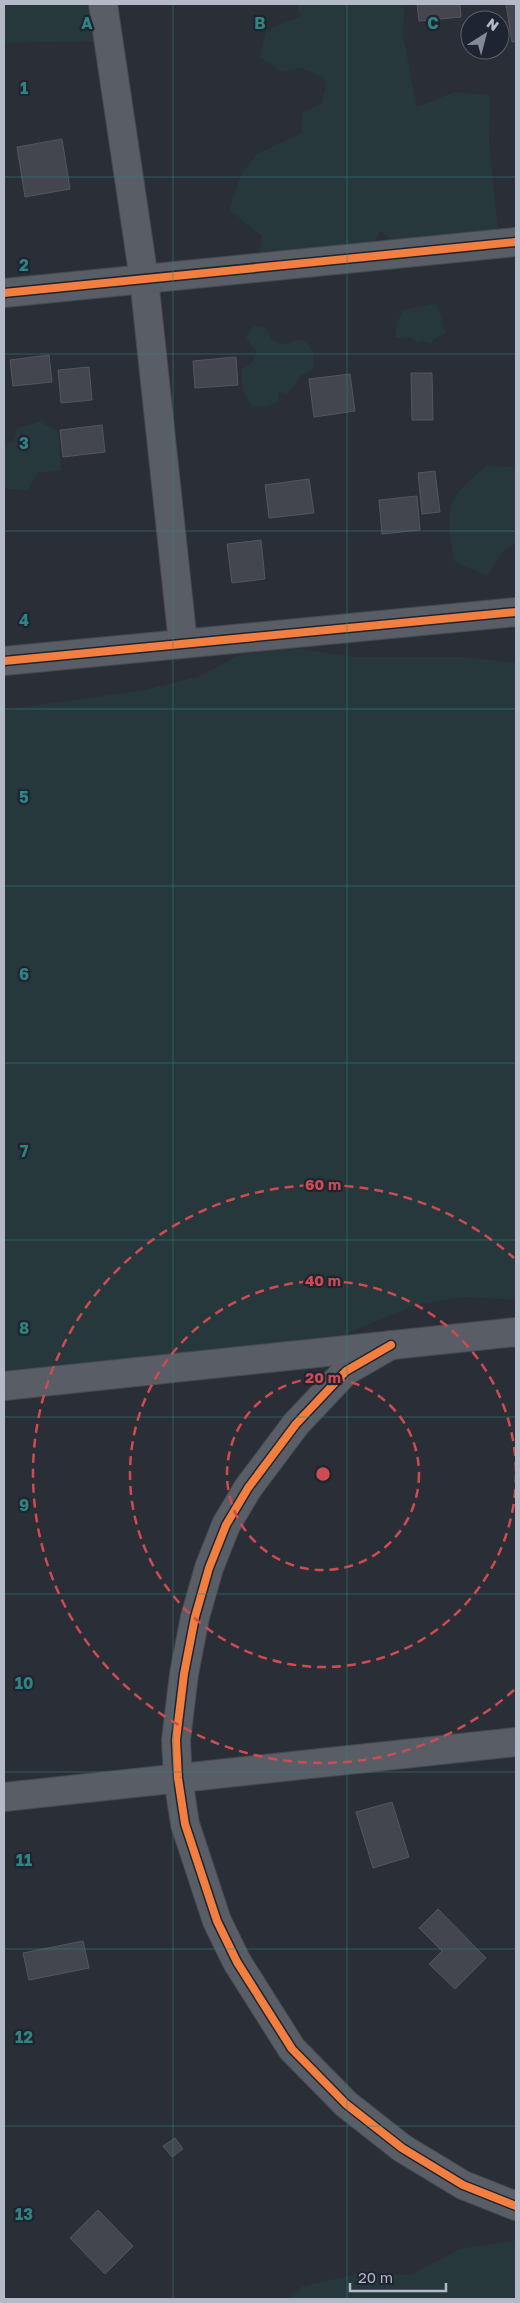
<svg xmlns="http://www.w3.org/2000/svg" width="520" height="2303" font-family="'Golos Text',sans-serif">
  <rect width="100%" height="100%" fill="#2a2e37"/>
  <g fill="#27383c">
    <polygon points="4,4 95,4 105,41 4,43"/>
    <polygon points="296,4 404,4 403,36 417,107 454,92 490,95 489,141 499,239 401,246 380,231 372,249 259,261 262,236 229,210 242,173 257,154 301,133 302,113 321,104 326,86 323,77 301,68 281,72 260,57 266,31 287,21 301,17"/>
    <polygon points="436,303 446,333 434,339 430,344 422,340 417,342 409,337 402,339 395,337 397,323 403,310"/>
    <path d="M 254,326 L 266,328 L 272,340 L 284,345 L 299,339 C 313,345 314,353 314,368 L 300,376 L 293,387 L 286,394 L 279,390 L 278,401 L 268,406 L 253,407 C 242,397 242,383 241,369 C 251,365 256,361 256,350 L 250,344 L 246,336 Z"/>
    <polygon points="40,422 58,431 61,471 38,472 27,491 4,488 4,443 14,442 17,428"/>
    <path d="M 487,466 L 516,467 L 516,543 L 504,550 L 487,576 L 454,561 C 446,510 443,499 487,466 Z"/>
    <polygon points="300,649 355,657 464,657 516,663 516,1300 465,1297 415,1305 314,1347 4,1381 4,710 145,690 200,676 246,651"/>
    <polygon points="516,2240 516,2299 290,2299 303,2286 357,2274 411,2275 459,2249"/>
  </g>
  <g fill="#43464e" stroke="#52565f">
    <polygon points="417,4 460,4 461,17 419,21"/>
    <polygon points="506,4 516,4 516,41 512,42"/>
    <polygon points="62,139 70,189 25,197 17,147"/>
    <polygon points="49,355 52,382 13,386 10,360"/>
    <polygon points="236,357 238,385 195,388 193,361"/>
    <polygon points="89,367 92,400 61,403 58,370"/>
    <polygon points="411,373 432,373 433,420 412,420"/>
    <polygon points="350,374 355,411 314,417 309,379"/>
    <polygon points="102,425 105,452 63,457 60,430"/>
    <polygon points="435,471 440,512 422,514 418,473"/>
    <polygon points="309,479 314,513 269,518 265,485"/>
    <polygon points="417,496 420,530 382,534 379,500"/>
    <polygon points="261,540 265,579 232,583 227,544"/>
    <polygon points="392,1802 409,1857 373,1868 356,1812"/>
    <polygon points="438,1909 486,1958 455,1989 429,1964 442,1951 419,1928"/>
    <polygon points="83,1941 89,1968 29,1980 23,1953"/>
    <polygon points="175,2138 183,2149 172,2157 163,2146"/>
    <polygon points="98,2210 133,2246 105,2274 70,2238"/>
  </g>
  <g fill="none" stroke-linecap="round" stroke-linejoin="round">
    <g stroke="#464950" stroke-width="30">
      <g id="minor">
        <polyline points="103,4 144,279 183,643"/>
        <polyline points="4,293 516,242"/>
        <polyline points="4,661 516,612"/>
        <polyline points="391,1345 346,1371 296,1424 248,1488 226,1525 209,1568 195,1617 184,1674 176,1740 178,1778 185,1824 217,1921 237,1962 292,2049 346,2104 402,2148 463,2185 516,2206"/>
        <polyline points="4,1386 516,1332"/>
        <polyline points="4,1797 516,1742"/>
      </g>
    </g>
    <use href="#minor" stroke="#595d65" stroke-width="28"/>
    <g stroke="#1e2431" stroke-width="11">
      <g id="cycleway">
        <polyline points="4,293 516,242"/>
        <polyline points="4,661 516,612"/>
        <polyline points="391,1345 346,1371 296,1424 248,1488 226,1525 209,1568 195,1617 184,1674 176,1740 178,1778 185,1824 217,1921 237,1962 292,2049 346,2104 402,2148 463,2185 516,2206"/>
      </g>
    </g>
    <use href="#cycleway" stroke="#f27e40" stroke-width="8"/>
  </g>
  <path fill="none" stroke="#308480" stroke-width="1" stroke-opacity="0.55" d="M 173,4 L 173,2299M 347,4 L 347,2299M 4,177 L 516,177M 4,354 L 516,354M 4,531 L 516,531M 4,709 L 516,709M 4,886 L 516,886M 4,1063 L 516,1063M 4,1240 L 516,1240M 4,1417 L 516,1417M 4,1594 L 516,1594M 4,1772 L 516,1772M 4,1949 L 516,1949M 4,2126 L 516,2126"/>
  <g fill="none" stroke="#ce4c50" stroke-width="2.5" stroke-dasharray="9 6">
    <circle cx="323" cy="1474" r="96"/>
    <circle cx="323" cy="1474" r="193"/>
    <path d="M514 1690A289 289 0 1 1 514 1258"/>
  </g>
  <g font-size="16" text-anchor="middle" font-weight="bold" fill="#308480" stroke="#1e2431" stroke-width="4.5" stroke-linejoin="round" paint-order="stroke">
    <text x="87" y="29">A</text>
    <text x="260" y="29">B</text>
    <text x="433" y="29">C</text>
    <text x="24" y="94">1</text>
    <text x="24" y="271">2</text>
    <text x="24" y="449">3</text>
    <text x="24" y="626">4</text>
    <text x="24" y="803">5</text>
    <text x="24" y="980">6</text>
    <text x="24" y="1157">7</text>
    <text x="24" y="1334">8</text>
    <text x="24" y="1511">9</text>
    <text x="24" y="1689">10</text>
    <text x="24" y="1866">11</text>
    <text x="24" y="2043">12</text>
    <text x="24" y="2220">13</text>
  </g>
  <circle cx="323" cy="1474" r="8" fill="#ce4c50" stroke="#1e2431" stroke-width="2.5"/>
  <g font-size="15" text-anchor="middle" font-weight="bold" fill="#ce4c50" stroke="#1e2431" stroke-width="4.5" stroke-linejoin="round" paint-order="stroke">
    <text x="323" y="1190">60 m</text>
    <text x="323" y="1286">40 m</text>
    <text x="323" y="1383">20 m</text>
  </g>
  <rect width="520" height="2303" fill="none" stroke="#b4bac8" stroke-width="10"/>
  <g transform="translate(485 35) rotate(36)"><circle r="24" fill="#1e2431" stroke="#5a606d"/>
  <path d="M0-4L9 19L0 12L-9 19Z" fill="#848995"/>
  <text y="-8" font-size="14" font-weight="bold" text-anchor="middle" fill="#b4bac8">N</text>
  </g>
  <path d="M350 2283v8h96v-8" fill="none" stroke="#b4bac8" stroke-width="2.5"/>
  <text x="358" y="2283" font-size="15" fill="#b4bac8" stroke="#1e2431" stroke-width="4" paint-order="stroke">20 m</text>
</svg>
